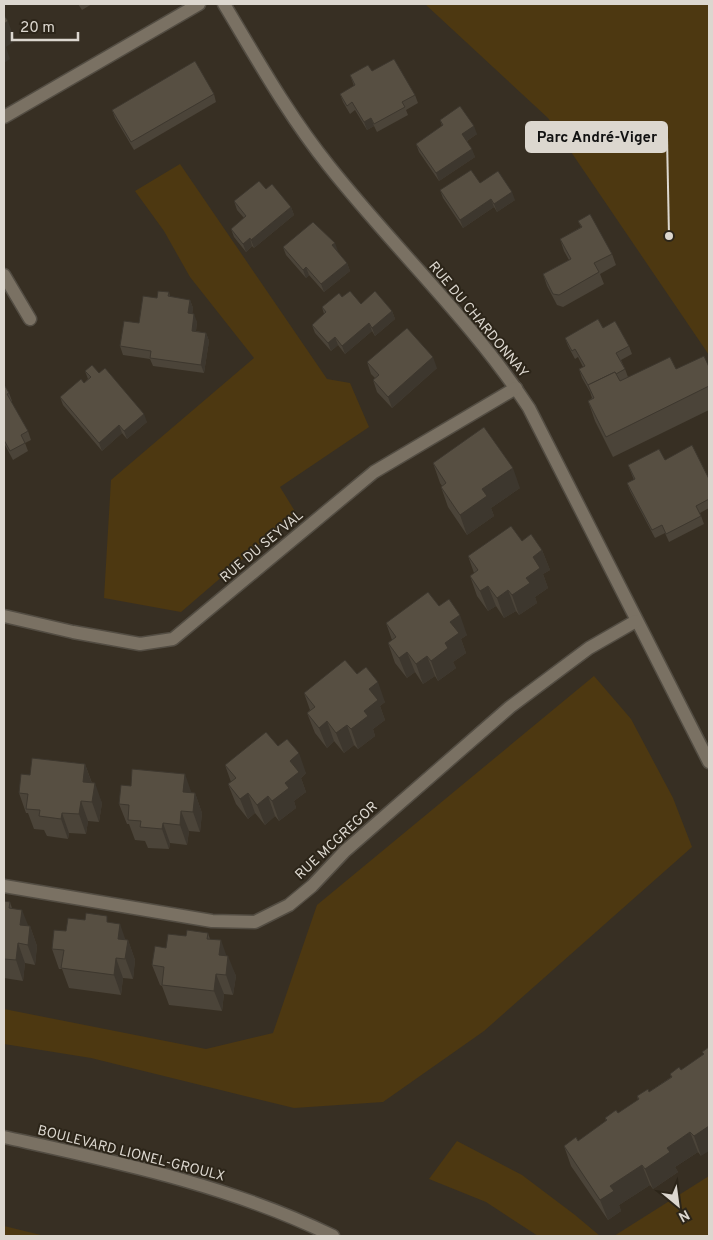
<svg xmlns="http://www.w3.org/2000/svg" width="713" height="1240" font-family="Overpass,sans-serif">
  <rect width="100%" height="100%" fill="#372f23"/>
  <g fill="#4d3811">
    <polygon points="425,4 709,4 709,355 548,118"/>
    <polygon points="180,164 327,379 350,383 369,427 280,487 296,513 181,612 104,598 111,480 254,358 190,277 164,231 135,191"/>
    <polygon points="594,676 631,719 673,798 692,847 484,1031 383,1102 294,1108 91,1058 4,1044 4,1009 206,1049 273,1033 317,905"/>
    <polygon points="457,1141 522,1175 575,1215 600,1236 538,1236 486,1202 429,1179"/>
    <polygon points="709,1176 709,1236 614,1236"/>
    <polygon points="4,1226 45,1236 4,1236"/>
  </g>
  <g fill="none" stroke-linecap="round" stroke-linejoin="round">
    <g stroke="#534d43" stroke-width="15">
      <g id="street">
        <path d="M 224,4 C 257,59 288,115 329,166 C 394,248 472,321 529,408 L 709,762"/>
        <polyline points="4,117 199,4"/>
        <polyline points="4,275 30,319"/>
        <polyline points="4,616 73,632 140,644 173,639 374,472 516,388"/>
        <polyline points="4,886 212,921 255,922 289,905 312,886 345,851 510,707 589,648 636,621"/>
      </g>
    </g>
    <g stroke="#534d43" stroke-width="15">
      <path id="secondary" d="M 4,1137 C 116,1162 229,1185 333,1236"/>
    </g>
    <use href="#street" stroke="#7a7163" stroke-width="12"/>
    <use href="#secondary" stroke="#7a7163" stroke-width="12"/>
  </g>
  <g fill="#4b4439">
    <polygon points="78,4 92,4 82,10"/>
    <polygon points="372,71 415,95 418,103 406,110 408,115 377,132 374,126 367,130 355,110 350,114 343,102 340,94 354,86 350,75"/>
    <polygon points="214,94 216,102 134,150 115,118 112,110"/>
    <polygon points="440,120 477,134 467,141 475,157 439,181 419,152 416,144 442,126"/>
    <polygon points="480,183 515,200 497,212 494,207 463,228 443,198 440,190"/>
    <polygon points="266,189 291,207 294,215 254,248 252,246 246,252 234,237 231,229 244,218 237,210 234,201"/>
    <polygon points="578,221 612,254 616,265 600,274 604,284 563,307 557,305 547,286 543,274 569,260 564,251 560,239 581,227"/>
    <polygon points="283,247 338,251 337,252 347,263 350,271 324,292 309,275 306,278 286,255"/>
    <polygon points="169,292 170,297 190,300 193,308 192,314 197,322 196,331 206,333 209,341 204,373 153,366 150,359 123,355 120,346 139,323"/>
    <polygon points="342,297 361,304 392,311 395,319 375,336 372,331 345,354 338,345 331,351 315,333 312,325 324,314 322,307"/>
    <polygon points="603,328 629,346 632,354 621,360 625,369 628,377 676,369 709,367 709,410 613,457 595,421 588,401 592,398 590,392 582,378 579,369 583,367 578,357 575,359 568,346 565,338"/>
    <polygon points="367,362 437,368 392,408 377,392 373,380 375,378 371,374"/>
    <polygon points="85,371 99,373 147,422 127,439 122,433 102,451 63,405 60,397 84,383 88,379"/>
    <polygon points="4,387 9,393 12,401 11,402 28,431 31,440 25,443 28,451 13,460 4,443"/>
    <polygon points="665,460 709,479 709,508 700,513 704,524 669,542 665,533 655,538 630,491 627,483 634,480 628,465"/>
    <polygon points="433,463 520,488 491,508 494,516 467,535 448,507 441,487 442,486 440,483"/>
    <polygon points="522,541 542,550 550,570 543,574 548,588 535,597 537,603 519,615 516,611 504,618 496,606 488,611 477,596 470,576 474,573 468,556"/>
    <polygon points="439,606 467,635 461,639 466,653 453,662 456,668 438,681 435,676 423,684 415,672 407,678 395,663 388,643 392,640 386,623"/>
    <polygon points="357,674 385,702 380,706 385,720 373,729 375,736 358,749 354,745 344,753 334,741 327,748 315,733 307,713 310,710 304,693"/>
    <polygon points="278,746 306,773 301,778 306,792 294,801 296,808 279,821 275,816 265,825 255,813 248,819 236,804 228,784 231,782 225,765"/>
    <polygon points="85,764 92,783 102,803 99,822 88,821 86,834 69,833 68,839 47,836 44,830 34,829 28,813 26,813 19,793 30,775"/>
    <polygon points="192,793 195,793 202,813 200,832 189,831 187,845 170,843 169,849 148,848 145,841 135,840 129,824 127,824 119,804"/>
    <polygon points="4,901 10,902 12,908 28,926 30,926 37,946 35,965 25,963 23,981 4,978"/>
    <polygon points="110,922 126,940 128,940 135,960 133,979 123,978 121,995 69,988 62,969 59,969 52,949 66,931"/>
    <polygon points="208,933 210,939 226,956 236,976 233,995 224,994 222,1011 169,1005 162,986 160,985 152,965 186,936"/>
    <polygon points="709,1047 701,1156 698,1152 675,1167 678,1172 653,1189 650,1185 619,1205 621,1211 608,1220 571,1166 564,1146 578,1141 606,1121 605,1118 618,1113 638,1100 637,1096 649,1092 671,1077 670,1074 681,1070 704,1055 702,1052"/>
  </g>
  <g fill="#3d372e">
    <polygon points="8,21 15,41 6,47 10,59 4,63 4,24"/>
    <polygon points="371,118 374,126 367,130 364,122"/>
    <polygon points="474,126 477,134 465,142 462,134"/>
    <polygon points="472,149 475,157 439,181 436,173"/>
    <polygon points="512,192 515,200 497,212 494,204"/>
    <polygon points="491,199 494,207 463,228 460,220"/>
    <polygon points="291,207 294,215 254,248 251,240"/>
    <polygon points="250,238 252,246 246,252 243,244"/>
    <polygon points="335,243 338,251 335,254 332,245"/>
    <polygon points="347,263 350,271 324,292 321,284"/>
    <polygon points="306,267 309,275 306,278 303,270"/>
    <polygon points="190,300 193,308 191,322 188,313"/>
    <polygon points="392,311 395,319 375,336 372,328"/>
    <polygon points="194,314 197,322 195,339 192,331"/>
    <polygon points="369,323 372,331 345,354 342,346"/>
    <polygon points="206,333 209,341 204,373 201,365"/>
    <polygon points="335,337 338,345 331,351 328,343"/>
    <polygon points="433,357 437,368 392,408 388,397"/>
    <polygon points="144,414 147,422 127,439 124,431"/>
    <polygon points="119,425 122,433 102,451 99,443"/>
    <polygon points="513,468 520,488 491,508 494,516 467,535 460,515 482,489"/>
    <polygon points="542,550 550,570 543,574 548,588 535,597 537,603 519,615 512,595 526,578 533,557"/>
    <polygon points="488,586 496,606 488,611 480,591"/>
    <polygon points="508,590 516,611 504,618 497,598"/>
    <polygon points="460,615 467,635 461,639 466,653 453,662 456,668 438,681 431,661 445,643 450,622"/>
    <polygon points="407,652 415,672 407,678 399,658"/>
    <polygon points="427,656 435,676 423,684 416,664"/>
    <polygon points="378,682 385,702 380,706 385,720 373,729 375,736 358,749 351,729 364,711 369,689"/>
    <polygon points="327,721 334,741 327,748 319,728"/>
    <polygon points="347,725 354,745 344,753 336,733"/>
    <polygon points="299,753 306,773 301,778 306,792 294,801 296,808 279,821 272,801 285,783 290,761"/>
    <polygon points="85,764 92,784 83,782"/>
    <polygon points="185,774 192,794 190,812 183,792"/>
    <polygon points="95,783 102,803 99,822 92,802"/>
    <polygon points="195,793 202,813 200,832 193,812"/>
    <polygon points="248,793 255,813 248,819 240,799"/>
    <polygon points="268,796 275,816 265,825 257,805"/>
    <polygon points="81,801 88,821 86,834 79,814"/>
    <polygon points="181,811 189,831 187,845 180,825"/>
    <polygon points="62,813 69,833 68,839 61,819"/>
    <polygon points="163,823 170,843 169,849 162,829"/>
    <polygon points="22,910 30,930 30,926 37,946 35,965 20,925"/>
    <polygon points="120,924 127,944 128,940 135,960 133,979 118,939"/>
    <polygon points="221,940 228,960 228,956 236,976 233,995 219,955"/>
    <polygon points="18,943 25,963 23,981 16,960"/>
    <polygon points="116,958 123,978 121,995 114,975"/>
    <polygon points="216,974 224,994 222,1011 214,991"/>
    <polygon points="709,1126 709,1151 701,1156 694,1136"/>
    <polygon points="690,1132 698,1152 675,1167 678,1172 653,1189 645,1169 667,1148"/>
    <polygon points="642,1165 650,1185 619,1205 621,1211 608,1220 600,1200 610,1186"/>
  </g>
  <g fill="#574f42" stroke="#3d372e">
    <polygon points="4,15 8,21 4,24"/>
    <polygon points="394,59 415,95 402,102 405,107 374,124 371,118 364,122 352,102 347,106 340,94 355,85 350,75 368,65 372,71"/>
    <polygon points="195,61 214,94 131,142 112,110"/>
    <polygon points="460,106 474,126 462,134 472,149 436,173 416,144 443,125 440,120"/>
    <polygon points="471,170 480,183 498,171 512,192 494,204 491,199 460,220 440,190"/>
    <polygon points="259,181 266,189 272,184 291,207 251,240 250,238 243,244 231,229 246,216 234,201"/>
    <polygon points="590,214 612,254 594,263 599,272 559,295 553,294 543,274 571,259 560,239 582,227 578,221"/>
    <polygon points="313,222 335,243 332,245 347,263 321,284 306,267 303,270 283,247"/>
    <polygon points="158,291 169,292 168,296 190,300 188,313 194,314 192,331 206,333 201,365 150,358 151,351 120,346 124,321 139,323 143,296 157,298"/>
    <polygon points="350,291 361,304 375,291 392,311 372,328 369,323 342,346 335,337 328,343 312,325 326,312 322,307 339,293 342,297"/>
    <polygon points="598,319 603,328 615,321 629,346 616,353 625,369 616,374 615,372 588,385 579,369 585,366 575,349 572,351 565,338"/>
    <polygon points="407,328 433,357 388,397 373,380 379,375 367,362"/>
    <polygon points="704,356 709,367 709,386 606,437 588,401 594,398 588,385 615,372 620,381 670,357 676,369"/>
    <polygon points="92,365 99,373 105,368 144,414 124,431 119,425 99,443 60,397 81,379 84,383 91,377 85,371"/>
    <polygon points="5,386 9,393 7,394 28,431 21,435 25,443 10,451 4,440 4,387"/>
    <polygon points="484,427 513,468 482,489 487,496 460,515 441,487 446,483 433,463"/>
    <polygon points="692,445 709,479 709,499 696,506 701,516 666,534 662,525 652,530 627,483 635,479 628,465 659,449 665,460"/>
    <polygon points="511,526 522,541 531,534 542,550 533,557 540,568 526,578 530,583 512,595 508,590 497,598 488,586 480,591 470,576 478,570 468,556"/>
    <polygon points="428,592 439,606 449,599 460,615 450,622 459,633 445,643 448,648 431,661 427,656 416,664 407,652 399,658 388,643 396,637 386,623"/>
    <polygon points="345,660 357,674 366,667 378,682 369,689 378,700 364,711 368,716 351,729 347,725 336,733 327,721 319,728 307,713 315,707 304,693"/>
    <polygon points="266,732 278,746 287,739 299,753 290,761 299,772 285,783 289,788 272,801 268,796 257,805 248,793 240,799 228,784 236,778 225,765"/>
    <polygon points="32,758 85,764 83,782 95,783 92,802 81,801 79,814 62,813 61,819 39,816 40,810 26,809 28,794 19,793 21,774 30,775"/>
    <polygon points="132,769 185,774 183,792 195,793 193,812 181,811 180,825 163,823 162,829 140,827 141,821 128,820 129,805 119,804 121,785 131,786"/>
    <polygon points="4,901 10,902 9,908 22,910 20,925 30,926 28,945 18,943 16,960 4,959"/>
    <polygon points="86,913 107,916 107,922 120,924 118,939 128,940 125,959 116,958 114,975 61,968 64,950 52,949 54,930 66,931 68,918 85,920"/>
    <polygon points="187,930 208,933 207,939 221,940 219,955 228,956 226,975 216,974 214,991 162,985 164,967 152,965 155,946 166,948 168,934 186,936"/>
    <polygon points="709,1047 709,1126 694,1136 690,1132 667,1148 670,1152 645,1169 642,1165 610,1186 614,1191 600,1200 564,1146 576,1137 578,1141 607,1120 605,1118 616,1110 618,1113 639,1099 637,1096 648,1089 649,1092 672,1077 670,1074 679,1067 681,1070 704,1054 702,1052"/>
  </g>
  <g text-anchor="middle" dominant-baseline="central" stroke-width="4" stroke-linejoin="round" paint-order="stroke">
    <g font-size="14" fill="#dcd7cf" stroke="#2c2519">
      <text transform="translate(478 320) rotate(50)">RUE DU CHARDONNAY</text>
      <text transform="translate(262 547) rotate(-40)">RUE DU SEYVAL</text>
      <text transform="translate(337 841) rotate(-43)">RUE MCGREGOR</text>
      <text transform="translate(131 1154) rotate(14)">BOULEVARD LIONEL-GROULX</text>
    </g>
  </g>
  <path fill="none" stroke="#dcd7cf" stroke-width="2" d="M669 236L667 137"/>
  <circle fill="#dcd7cf" stroke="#2c2519" stroke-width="2" cx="669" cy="236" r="5"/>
  <rect fill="#dcd7cf" stroke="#dcd7cf" stroke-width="2" x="526" y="122" width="141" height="30" rx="5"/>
  <g font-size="15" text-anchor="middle" font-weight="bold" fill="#111">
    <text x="597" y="142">Parc André-Viger</text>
  </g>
  <rect width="713" height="1240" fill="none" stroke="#dcd7cf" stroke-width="10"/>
  <g transform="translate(678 1205) rotate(151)" stroke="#2c2519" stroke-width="4" paint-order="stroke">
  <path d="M0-4L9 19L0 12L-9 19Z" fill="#dcd7cf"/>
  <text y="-8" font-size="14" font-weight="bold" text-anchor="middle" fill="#dcd7cf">N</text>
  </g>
  <path d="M12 32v8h66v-8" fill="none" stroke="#dcd7cf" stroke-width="2.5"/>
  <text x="20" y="32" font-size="15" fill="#dcd7cf" stroke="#2c2519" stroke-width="4" paint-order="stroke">20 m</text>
</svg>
